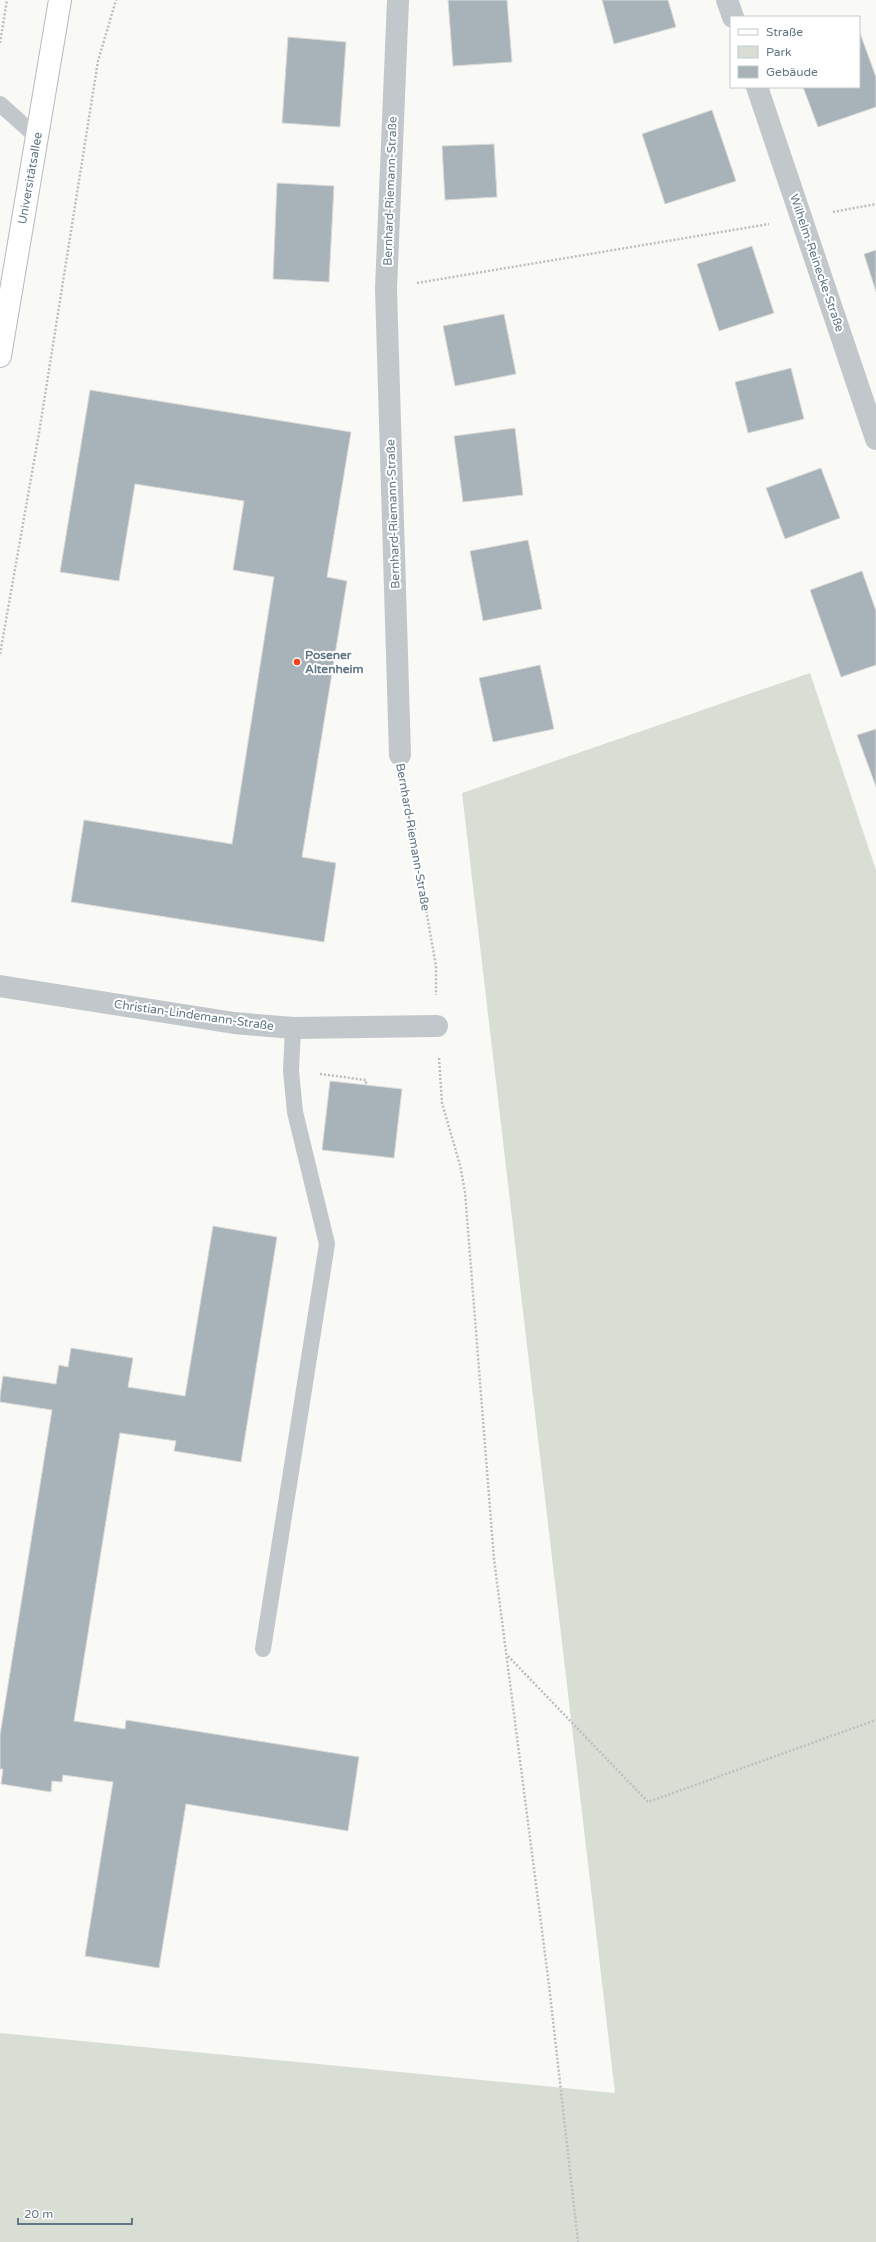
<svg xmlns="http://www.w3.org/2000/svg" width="876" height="2242" font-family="'Varela Round',sans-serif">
  <rect width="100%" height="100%" fill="#f9f9f6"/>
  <polygon fill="#d9ded5" points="810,673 876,870 876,2242 0,2242 0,2033 615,2093 462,793"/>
  <g fill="#a8b3b9" stroke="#dbdbd8">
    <polygon points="448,0 507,0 512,62 453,66"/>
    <polygon points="602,0 668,0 676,27 614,44"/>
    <polygon points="860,33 876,77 876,107 818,127 803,87 859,87"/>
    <polygon points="288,37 346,42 340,127 282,123"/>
    <polygon points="712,110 736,181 665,204 642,134"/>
    <polygon points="494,144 497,197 445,200 442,146"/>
    <polygon points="277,183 334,186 329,282 273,279"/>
    <polygon points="752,246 774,313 719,331 697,264"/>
    <polygon points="876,250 876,292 864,254"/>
    <polygon points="504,314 516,374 455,386 443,326"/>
    <polygon points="791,368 804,419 748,433 735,382"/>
    <polygon points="90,390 351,432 327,577 347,581 302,857 336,863 324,942 71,902 84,820 232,844 274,577 233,570 244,501 135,484 119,581 60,572"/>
    <polygon points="515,428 523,495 463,502 454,436"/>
    <polygon points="821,468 840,518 785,539 766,488"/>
    <polygon points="528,540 542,609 483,621 470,551"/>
    <polygon points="862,571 876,611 876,665 841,677 810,590"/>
    <polygon points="540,665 554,729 493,742 479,678"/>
    <polygon points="876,729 876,787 857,735"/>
    <polygon points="330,1081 402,1089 394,1158 322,1150"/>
    <polygon points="213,1226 277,1237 241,1462 174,1451 176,1441 120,1433 74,1721 125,1729 126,1720 359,1757 348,1831 186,1804 159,1968 85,1956 113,1782 63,1775 62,1782 52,1781 51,1792 1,1784 3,1769 0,1769 0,1735 52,1410 0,1402 0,1396 3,1376 56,1384 59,1365 68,1367 71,1348 133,1358 128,1387 185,1396"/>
  </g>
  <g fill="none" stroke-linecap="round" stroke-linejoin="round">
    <g stroke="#b3bbbf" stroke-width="24">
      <polyline id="secondary" points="0,356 60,0"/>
    </g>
    <g stroke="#bbbfc2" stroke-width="2.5" stroke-dasharray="2 2" stroke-linecap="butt">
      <polyline points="0,43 7,0"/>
      <polyline points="833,212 876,204"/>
      <polyline points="417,283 769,224"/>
      <polyline points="0,654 39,433 98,61 116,0"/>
      <polyline points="404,785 436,966 436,995"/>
      <polyline points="439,1058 442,1103 460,1165 465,1192 494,1559 549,1985 578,2242"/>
      <polyline points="320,1074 366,1080 366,1085"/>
      <polyline points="508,1656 648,1802 876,1720"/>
    </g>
    <g stroke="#c1c7ca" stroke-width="16">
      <polyline points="0,104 37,137"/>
      <polyline points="263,1649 327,1244 295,1112 291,1071 293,1028"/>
    </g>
    <g stroke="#c1c7ca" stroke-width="22">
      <polyline points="398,0 386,289 400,755"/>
      <polyline points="727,0 733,17"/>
      <polyline points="757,87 876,439"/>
      <polyline points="0,986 234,1023 293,1028 437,1026"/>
    </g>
    <use href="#secondary" stroke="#fff" stroke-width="22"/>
  </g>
  <circle fill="#f3401c" stroke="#fff" stroke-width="1.5" cx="297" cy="662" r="4"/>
  <g text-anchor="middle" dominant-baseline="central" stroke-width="4" stroke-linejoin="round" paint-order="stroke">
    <g font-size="12" fill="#617784" stroke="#fff">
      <text transform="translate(30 178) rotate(-80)">Universitätsallee</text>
      <text transform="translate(390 191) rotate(-88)">Bernhard-Riemann-Straße</text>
      <text transform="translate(817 263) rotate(71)">Wilhelm-Reinecke-Straße</text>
      <text transform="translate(393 514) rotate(-92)">Bernhard-Riemann-Straße</text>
      <text transform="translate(413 837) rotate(80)">Bernhard-Riemann-Straße</text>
      <text transform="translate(194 1015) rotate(8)">Christian-Lindemann-Straße</text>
    </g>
    <g font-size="12" font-weight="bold" fill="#617784" stroke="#fff" text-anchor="start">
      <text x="305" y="655">Posener<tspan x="305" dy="14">Altenheim</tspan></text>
    </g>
  </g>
  <rect x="730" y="16" width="130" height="72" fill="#ffffff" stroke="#c0c9ce"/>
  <rect x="738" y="29" width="20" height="6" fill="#ffffff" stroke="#c0c9ce"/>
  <text x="766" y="36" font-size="12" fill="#617784">Straße</text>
  <rect x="738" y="46" width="20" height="12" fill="#d9ded5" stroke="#c0c9ce"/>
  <text x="766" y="56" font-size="12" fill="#617784">Park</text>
  <rect x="738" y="66" width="20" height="12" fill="#a8b3b9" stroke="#c0c9ce"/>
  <text x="766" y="76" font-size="12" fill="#617784">Gebäude</text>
  <path d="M18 2218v6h114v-6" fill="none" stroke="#617784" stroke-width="2"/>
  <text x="24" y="2218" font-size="12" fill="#617784" stroke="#ffffff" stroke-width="3" paint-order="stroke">20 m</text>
</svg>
